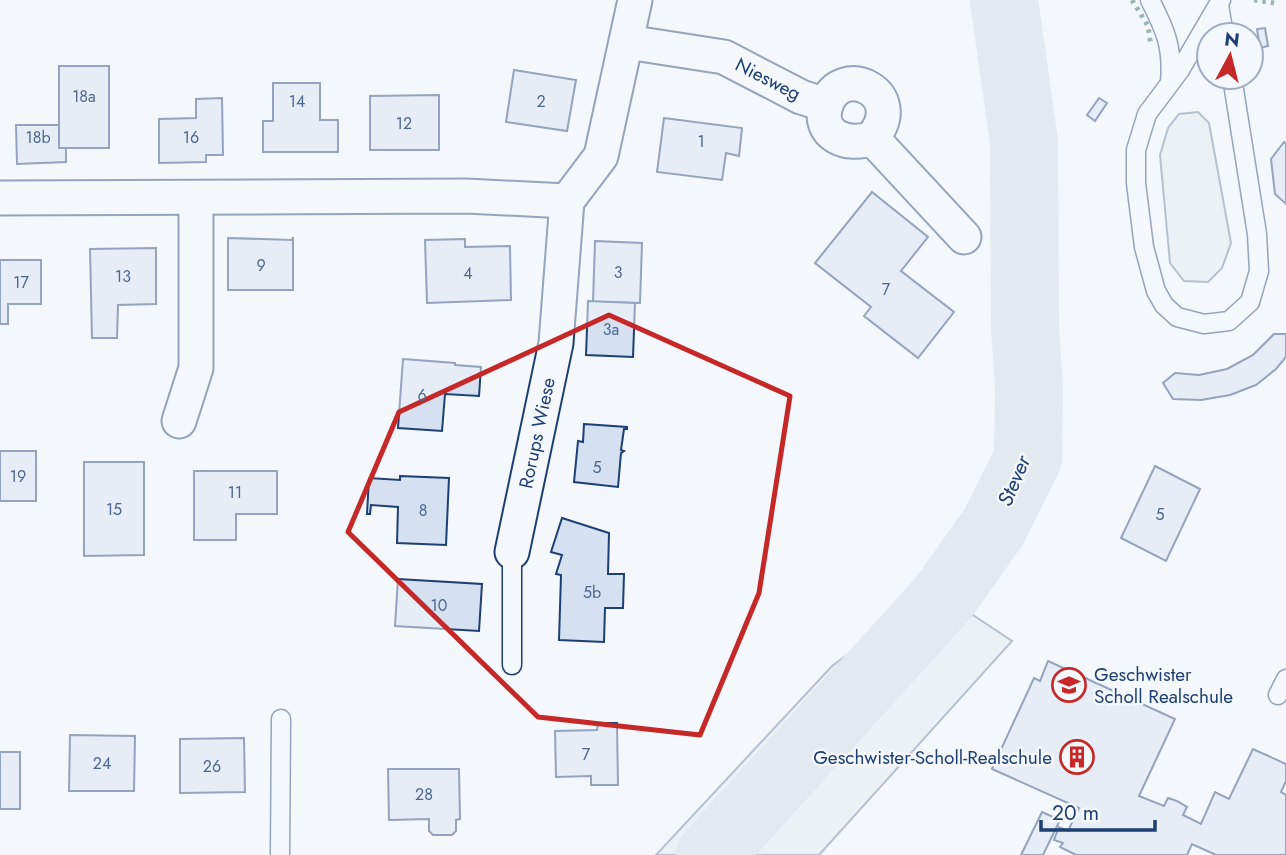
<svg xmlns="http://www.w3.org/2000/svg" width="1286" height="855" font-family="Jost,sans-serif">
  <rect width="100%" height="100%" fill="#f4f7fb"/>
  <g fill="#e3e9f0" stroke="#687fa3" stroke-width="2">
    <polygon points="1198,112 1209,123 1231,243 1222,268 1208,282 1184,281 1170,263 1160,155 1168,128 1179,114"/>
    <polygon points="935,590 1012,641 819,855 656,855 832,666"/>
  </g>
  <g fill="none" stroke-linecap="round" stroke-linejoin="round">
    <polyline stroke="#cfd7e4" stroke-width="68" points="710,855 944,597 993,528 1028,458 1029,387 1025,327 1024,142 1004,0"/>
  </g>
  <g fill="#d5e0f0" stroke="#1d3f73" stroke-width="2">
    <polygon points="1265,28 1268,46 1260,48 1257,29"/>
    <rect x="59" y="66" width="50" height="82"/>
    <polygon points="514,70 576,80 567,131 506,122"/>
    <polygon points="273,83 320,83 320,120 338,120 338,152 263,152 263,121 273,121"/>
    <polygon points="439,95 439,150 370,150 370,96"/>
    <polygon points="222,98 223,155 206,155 206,162 159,163 159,119 196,118 196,99"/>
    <polygon points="1099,98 1107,103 1095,121 1087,115"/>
    <polygon points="664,118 742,128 739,156 726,153 722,180 657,172"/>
    <polygon points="16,125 59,125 59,148 66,148 66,162 17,164"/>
    <polygon points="1284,142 1286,144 1286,204 1275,194 1271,159"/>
    <polygon points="872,192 928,237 901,271 954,312 918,358 864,316 871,307 815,263"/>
    <polygon points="293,237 293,290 228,290 228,238 292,240"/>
    <polygon points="465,239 465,247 510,246 511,300 427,303 425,240"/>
    <polygon points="595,241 642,243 640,303 593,302"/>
    <polygon points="156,248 156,304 118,305 117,338 92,338 90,249"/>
    <polygon points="0,260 41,260 41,304 8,304 8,324 0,324"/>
    <polygon points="588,301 635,303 633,357 586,355"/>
    <polygon points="1274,334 1286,334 1286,357 1276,369 1256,385 1230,395 1201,400 1173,399 1163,383 1175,373 1199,375 1227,369 1253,355"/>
    <polygon points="403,359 455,363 455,365 481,367 479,396 445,394 442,431 398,428"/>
    <polygon points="584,424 627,427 627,429 624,429 621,450 624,451 621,453 618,487 574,482 578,441 583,442"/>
    <rect x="0" y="451" width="36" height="50"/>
    <polygon points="84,462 144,462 144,555 84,556"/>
    <polygon points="1155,466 1200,489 1166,561 1121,538"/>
    <polygon points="194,471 277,471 277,514 236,514 236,540 194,540"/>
    <polygon points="400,476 449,478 446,545 397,543 398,507 371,505 370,514 367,514 369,478 400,480"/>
    <polygon points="562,518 609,533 608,574 624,574 623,608 605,608 604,642 559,640 561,575 556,574 562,555 551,552"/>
    <polygon points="398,579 482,584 479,631 395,626"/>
    <polygon points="1048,661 1175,719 1139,796 1164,806 1168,798 1177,801 1187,807 1183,815 1201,824 1215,792 1229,799 1253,749 1286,764 1286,781 1281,792 1286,795 1286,855 1216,855 1192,844 1187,855 1076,855 1060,847 1063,843 1054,840 1059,827 1068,831 1079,808 992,769 1034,678 1040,681"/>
    <polygon points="598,723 617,723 618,785 591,785 591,776 556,777 555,731 597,730"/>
    <polygon points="70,735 135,736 134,791 69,791"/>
    <polygon points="244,738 245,792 180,793 180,739"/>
    <rect x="0" y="752" width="20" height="57"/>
    <polygon points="388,769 459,769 460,819 456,820 456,831 452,835 433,835 429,831 429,819 389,820"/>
    <polygon points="1042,812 1060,820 1043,855 1021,855"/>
  </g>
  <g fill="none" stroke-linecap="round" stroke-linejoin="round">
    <g stroke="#1d3f73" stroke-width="21">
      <g id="lane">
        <path d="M 1150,0 C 1166,31 1173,48 1170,83"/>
        <polyline points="1221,0 1180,70 1147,114 1136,150 1136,183 1144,247 1156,291 1164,305 1177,317 1204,324 1229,321 1250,302 1259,271 1257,234 1232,77"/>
        <polyline points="1219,5 1224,35"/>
        <polyline points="512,665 512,552"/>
        <polyline points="1278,695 1286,679"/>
        <polyline points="280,855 281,719"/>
      </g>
    </g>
    <g stroke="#1d3f73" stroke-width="37">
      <g id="street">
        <path d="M 627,42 L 724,57 L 801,97 L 826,105 C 816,135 848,148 872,138 L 964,237"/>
        <path d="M 826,105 C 841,60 910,94 872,138"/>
        <polyline points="0,198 466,196 567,201"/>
        <polyline points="179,421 196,368 196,198"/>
        <polyline points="512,552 556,343 567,201 601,156 635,0"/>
      </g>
    </g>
    <use href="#lane" stroke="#f4f7fb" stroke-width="18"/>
    <use href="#street" stroke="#f4f7fb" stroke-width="33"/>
    <g stroke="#2c6c60" stroke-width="5" stroke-dasharray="3.5 5" stroke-linecap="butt">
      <polyline points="1132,0 1148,26 1151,46"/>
      <polyline points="1254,0 1274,3"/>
    </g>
  </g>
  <path d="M0 0H1286V855H0ZM 609,315 L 790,396 L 759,593 L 700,735 L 538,717 L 348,532 L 399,412 Z" fill="#f4f7fb" fill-opacity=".55" fill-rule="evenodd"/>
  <path fill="none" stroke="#c62828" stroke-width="5" stroke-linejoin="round" d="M 609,315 L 790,396 L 759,593 L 700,735 L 538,717 L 348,532 L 399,412 Z"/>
  <defs>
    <g id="school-ring" transform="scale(1.75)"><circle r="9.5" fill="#f4f7fb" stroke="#c62828" stroke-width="1.5"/><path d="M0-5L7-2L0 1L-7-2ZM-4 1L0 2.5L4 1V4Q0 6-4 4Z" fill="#c62828"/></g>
    <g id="building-ring" transform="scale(1.75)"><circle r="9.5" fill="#f4f7fb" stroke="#c62828" stroke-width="1.5"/><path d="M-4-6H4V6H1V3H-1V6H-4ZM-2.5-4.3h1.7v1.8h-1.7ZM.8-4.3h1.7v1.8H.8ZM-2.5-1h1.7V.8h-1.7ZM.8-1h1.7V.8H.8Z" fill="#c62828"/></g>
  </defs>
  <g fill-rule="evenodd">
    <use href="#school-ring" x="1069" y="685"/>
    <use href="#building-ring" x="1077" y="757"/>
  </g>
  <g text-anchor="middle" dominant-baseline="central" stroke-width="5" stroke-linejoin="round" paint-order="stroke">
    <g font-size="16" fill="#4b6792">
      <text x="84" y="96">18a</text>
      <text x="297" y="101">14</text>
      <text x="541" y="101">2</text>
      <text x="404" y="123">12</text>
      <text x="38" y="137">18b</text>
      <text x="191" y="137">16</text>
      <text x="701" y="141">1</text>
      <text x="261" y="265">9</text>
      <text x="618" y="272">3</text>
      <text x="468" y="273">4</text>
      <text x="123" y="276">13</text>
      <text x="21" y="282">17</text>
      <text x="886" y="289">7</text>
      <text x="611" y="329">3a</text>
      <text x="422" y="395">6</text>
      <text x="597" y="467">5</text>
      <text x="18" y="476">19</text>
      <text x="235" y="492">11</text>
      <text x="114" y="509">15</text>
      <text x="423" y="510">8</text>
      <text x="1160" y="514">5</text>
      <text x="592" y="592">5b</text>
      <text x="439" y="605">10</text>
      <text x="586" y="754">7</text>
      <text x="102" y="763">24</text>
      <text x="212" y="766">26</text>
      <text x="424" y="794">28</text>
    </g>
    <g font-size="19" fill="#1d3f73" stroke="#f4f7fb">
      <text transform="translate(768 79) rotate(27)">Niesweg</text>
      <text transform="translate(537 433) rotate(-78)">Rorups Wiese</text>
    </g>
    <g font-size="19" fill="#1d3f73" stroke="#f4f7fb" text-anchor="start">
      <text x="1094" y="674">Geschwister<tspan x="1094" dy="22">Scholl Realschule</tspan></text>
      <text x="1052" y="757" text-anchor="end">Geschwister-Scholl-Realschule</text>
    </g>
    <g font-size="21" font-style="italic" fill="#1d3f73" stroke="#f4f7fb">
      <text transform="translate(1014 481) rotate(-67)">Stever</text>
    </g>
  </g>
  <g transform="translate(1230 56) rotate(7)"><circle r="33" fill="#f4f7fb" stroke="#9eadc5" stroke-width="2"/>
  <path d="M0-5L12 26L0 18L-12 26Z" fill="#c62828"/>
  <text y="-10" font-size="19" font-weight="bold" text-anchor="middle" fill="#1d3f73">N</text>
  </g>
  <path d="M1041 820v10h114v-10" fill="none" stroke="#1d3f73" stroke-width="3.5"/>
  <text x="1052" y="820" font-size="21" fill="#1d3f73" stroke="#f4f7fb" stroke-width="5" paint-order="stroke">20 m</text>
</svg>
